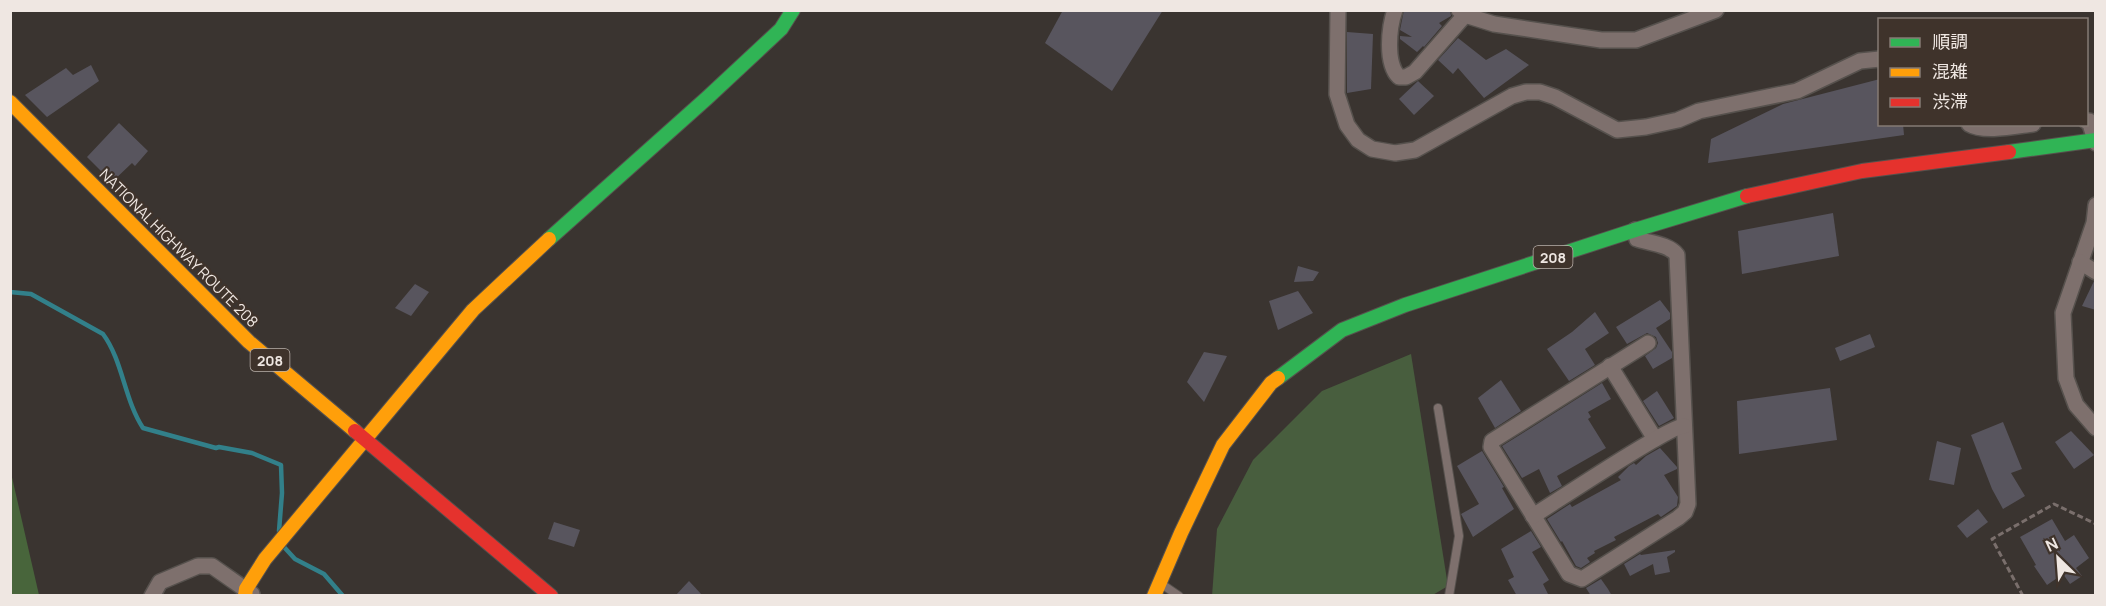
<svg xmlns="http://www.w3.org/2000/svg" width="2106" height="606" font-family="Manrope,'Noto Sans JP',sans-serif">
  <rect width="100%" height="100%" fill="#3a3430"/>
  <polygon fill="#485e3e" points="1411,354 1448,586 1431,596 1212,596 1217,529 1253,460 1322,391"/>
  <polygon fill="#48653b" points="10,473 11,473 39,595 11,595"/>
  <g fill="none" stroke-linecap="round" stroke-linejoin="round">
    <g stroke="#32808a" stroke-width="4.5">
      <path d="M 10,292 L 31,294 L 103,334 C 123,361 124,399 143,428 L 216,448 L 219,447 L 252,453 L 281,465 L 282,493 L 279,531"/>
      <polyline points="284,547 295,559 324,574 343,596"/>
    </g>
  </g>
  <g fill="#58555e">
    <polygon points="1063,10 1163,10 1112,91 1045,43"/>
    <polygon points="1404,10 1450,10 1451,16 1439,23 1442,26 1424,47 1423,46 1417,52 1400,39 1400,36 1412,37 1400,30"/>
    <polygon points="1347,32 1373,34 1371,89 1347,93"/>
    <polygon points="1458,38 1486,60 1506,49 1529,65 1484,98 1458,68 1453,74 1438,60"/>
    <polygon points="91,65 99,81 47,117 25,95 66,68 73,75"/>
    <polygon points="1880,79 1880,124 1903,124 1904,135 1708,163 1711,139 1783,104"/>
    <polygon points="1418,81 1434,96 1414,115 1399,99"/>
    <polygon points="119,123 148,151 135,166 132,163 112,182 87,157"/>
    <polygon points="1833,213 1839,256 1742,274 1738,231"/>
    <polygon points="1298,266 1319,272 1313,281 1294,282"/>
    <polygon points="2094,281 2096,282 2096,310 2082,306"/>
    <polygon points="415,284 429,292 411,316 395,308"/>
    <polygon points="1298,291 1313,313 1278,330 1269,301"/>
    <polygon points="1660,300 1670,313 1670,319 1656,328 1672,352 1672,358 1653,369 1645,356 1656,348 1658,343 1656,337 1647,333 1627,344 1616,327"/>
    <polygon points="1595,312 1609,333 1585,349 1595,365 1569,381 1547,349 1572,332"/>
    <polygon points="1870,334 1875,347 1840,361 1835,348"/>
    <polygon points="1204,352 1227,356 1204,402 1187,382"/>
    <polygon points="1501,380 1521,411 1495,428 1478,398"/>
    <polygon points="1602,383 1611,399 1588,412 1591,417 1588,419 1606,448 1557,476 1562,486 1550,493 1539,469 1522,478 1502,446"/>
    <polygon points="1830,388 1837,440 1739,454 1737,401"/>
    <polygon points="1657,391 1674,418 1659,426 1643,401"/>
    <polygon points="2003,422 2022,469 2011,473 2025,496 2003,509 1992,489 1971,435"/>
    <polygon points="2071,431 2094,455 2074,469 2055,442"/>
    <polygon points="1937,441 1961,448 1954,485 1929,480"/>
    <polygon points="1660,448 1677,467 1677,469 1664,475 1678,497 1677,506 1661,517 1658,514 1614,537 1616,540 1594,551 1595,553 1587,558 1590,562 1581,568 1576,566 1562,541 1561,542 1547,519 1570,504 1572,507 1621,480 1618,477 1629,466 1634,463 1636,465 1646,456"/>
    <polygon points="1482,451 1504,487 1502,488 1514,509 1473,537 1461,514 1479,504 1457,466"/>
    <polygon points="1978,509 1988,522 1967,538 1957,526"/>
    <polygon points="2052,519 2065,541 2074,535 2089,558 2076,568 2082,576 2070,584 2063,574 2047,585 2034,566 2036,565 2020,537"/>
    <polygon points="554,522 580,530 574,547 548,539"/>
    <polygon points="1531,531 1541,547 1532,552 1549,580 1543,584 1549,596 1517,596 1508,580 1514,577 1501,549"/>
    <polygon points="1675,550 1675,552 1667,557 1670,572 1655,575 1653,564 1630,576 1624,564 1640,554 1641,555"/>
    <polygon points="1601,579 1608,589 1612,596 1591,596 1586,588"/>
    <polygon points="689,581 703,596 675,596"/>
  </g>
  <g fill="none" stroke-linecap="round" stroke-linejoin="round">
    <g stroke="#56514d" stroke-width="10">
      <g id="lane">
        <polyline points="1438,408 1459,536 1449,596"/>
        <polyline points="1163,585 1179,596"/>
      </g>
    </g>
    <g stroke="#56514d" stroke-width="18">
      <g id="street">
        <polyline points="1338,10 1337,94 1347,125 1358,140 1372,149 1395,153 1415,150 1512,96 1526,92 1540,92 1555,97 1617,130 1646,127 1678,120 1699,111 1797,91 1860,61 1880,59"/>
        <path d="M 1395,10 C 1389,27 1385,63 1399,77 L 1406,77 L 1415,72 L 1465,15"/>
        <polyline points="1459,10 1465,15 1494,24 1601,40 1636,40 1716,10"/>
        <polyline points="2086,121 2089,121 2096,143"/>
        <path d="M 1969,124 C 1984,133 2016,126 2033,124"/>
        <polyline points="2096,205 2094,223 2063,313 2066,378 2076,405 2096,428"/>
        <path d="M 1635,230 L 1637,239 C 1649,243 1669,244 1677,255 L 1688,504 L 1685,512 L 1678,518 L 1582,579 L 1569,574 L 1491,447 L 1492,441 L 1648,343"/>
        <polyline points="2080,262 2096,272"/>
        <polyline points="1610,366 1655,439"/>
        <path d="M 1533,516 C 1554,503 1669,426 1684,426"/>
        <polyline points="152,596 160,582 198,566 212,566 252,594"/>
      </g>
    </g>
    <g stroke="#56514d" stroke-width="16">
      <g id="fast">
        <polyline points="2009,152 2096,140"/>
        <polyline points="549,239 707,98 781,29 793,10"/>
        <polyline points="1278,378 1342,330 1405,305 1635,230 1747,196"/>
      </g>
    </g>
    <g stroke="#56514d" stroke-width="16">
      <g id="slow">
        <polyline points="10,102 249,342 355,431"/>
        <polyline points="245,596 246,589 265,559 473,310 549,239"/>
        <polyline points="1154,596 1181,533 1223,445 1271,383 1278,378"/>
      </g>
    </g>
    <g stroke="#56514d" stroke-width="16">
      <g id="jam">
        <polyline points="1747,196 1862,171 2009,152"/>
        <polyline points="355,431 551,596"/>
      </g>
    </g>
    <polyline stroke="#7a6f6c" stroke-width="3" stroke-dasharray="6 3" stroke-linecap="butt" points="2023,596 1992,539 2054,504 2096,524"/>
    <use href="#lane" stroke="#7e706d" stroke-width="8"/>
    <use href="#street" stroke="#7e706d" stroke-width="15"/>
    <use href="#fast" stroke="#30b455" stroke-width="14"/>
    <use href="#slow" stroke="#ff9f0a" stroke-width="14"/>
    <use href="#jam" stroke="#e5322d" stroke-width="14"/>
  </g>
  <g text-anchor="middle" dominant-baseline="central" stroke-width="4.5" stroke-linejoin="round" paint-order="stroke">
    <g fill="#3f332b" stroke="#bab1ab" stroke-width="1.5">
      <rect x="1533.5" y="246" width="39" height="22" rx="4.5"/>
      <rect x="250.5" y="349" width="39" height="22" rx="4.5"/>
    </g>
    <g font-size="14" font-weight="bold" fill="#efe7e2">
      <text x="1553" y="257">208</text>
      <text x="270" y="360">208</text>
    </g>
    <g font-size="15" fill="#efe7e2" stroke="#3f332b">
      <text transform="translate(179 248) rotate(45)">NATIONAL HIGHWAY ROUTE 208</text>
    </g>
  </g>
  <rect width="2106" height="606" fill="none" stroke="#efe7e2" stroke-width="24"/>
  <rect x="1878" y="18" width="210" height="108" fill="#3f332b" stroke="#857b74" stroke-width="1.5"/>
  <rect x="1890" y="38" width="30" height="9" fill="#30b455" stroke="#857b74" stroke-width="1.5"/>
  <text x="1932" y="48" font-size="18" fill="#efe7e2">順調</text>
  <rect x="1890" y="68" width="30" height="9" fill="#ff9f0a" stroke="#857b74" stroke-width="1.5"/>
  <text x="1932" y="78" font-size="18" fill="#efe7e2">混雑</text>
  <rect x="1890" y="98" width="30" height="9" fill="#e5322d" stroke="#857b74" stroke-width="1.5"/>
  <text x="1932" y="108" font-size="18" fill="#efe7e2">渋滞</text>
  <g transform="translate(2058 558) rotate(335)" stroke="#3f332b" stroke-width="4.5" paint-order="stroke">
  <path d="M0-4.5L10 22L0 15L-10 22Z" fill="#efe7e2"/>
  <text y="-9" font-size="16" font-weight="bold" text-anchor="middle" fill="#efe7e2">N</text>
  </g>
</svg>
